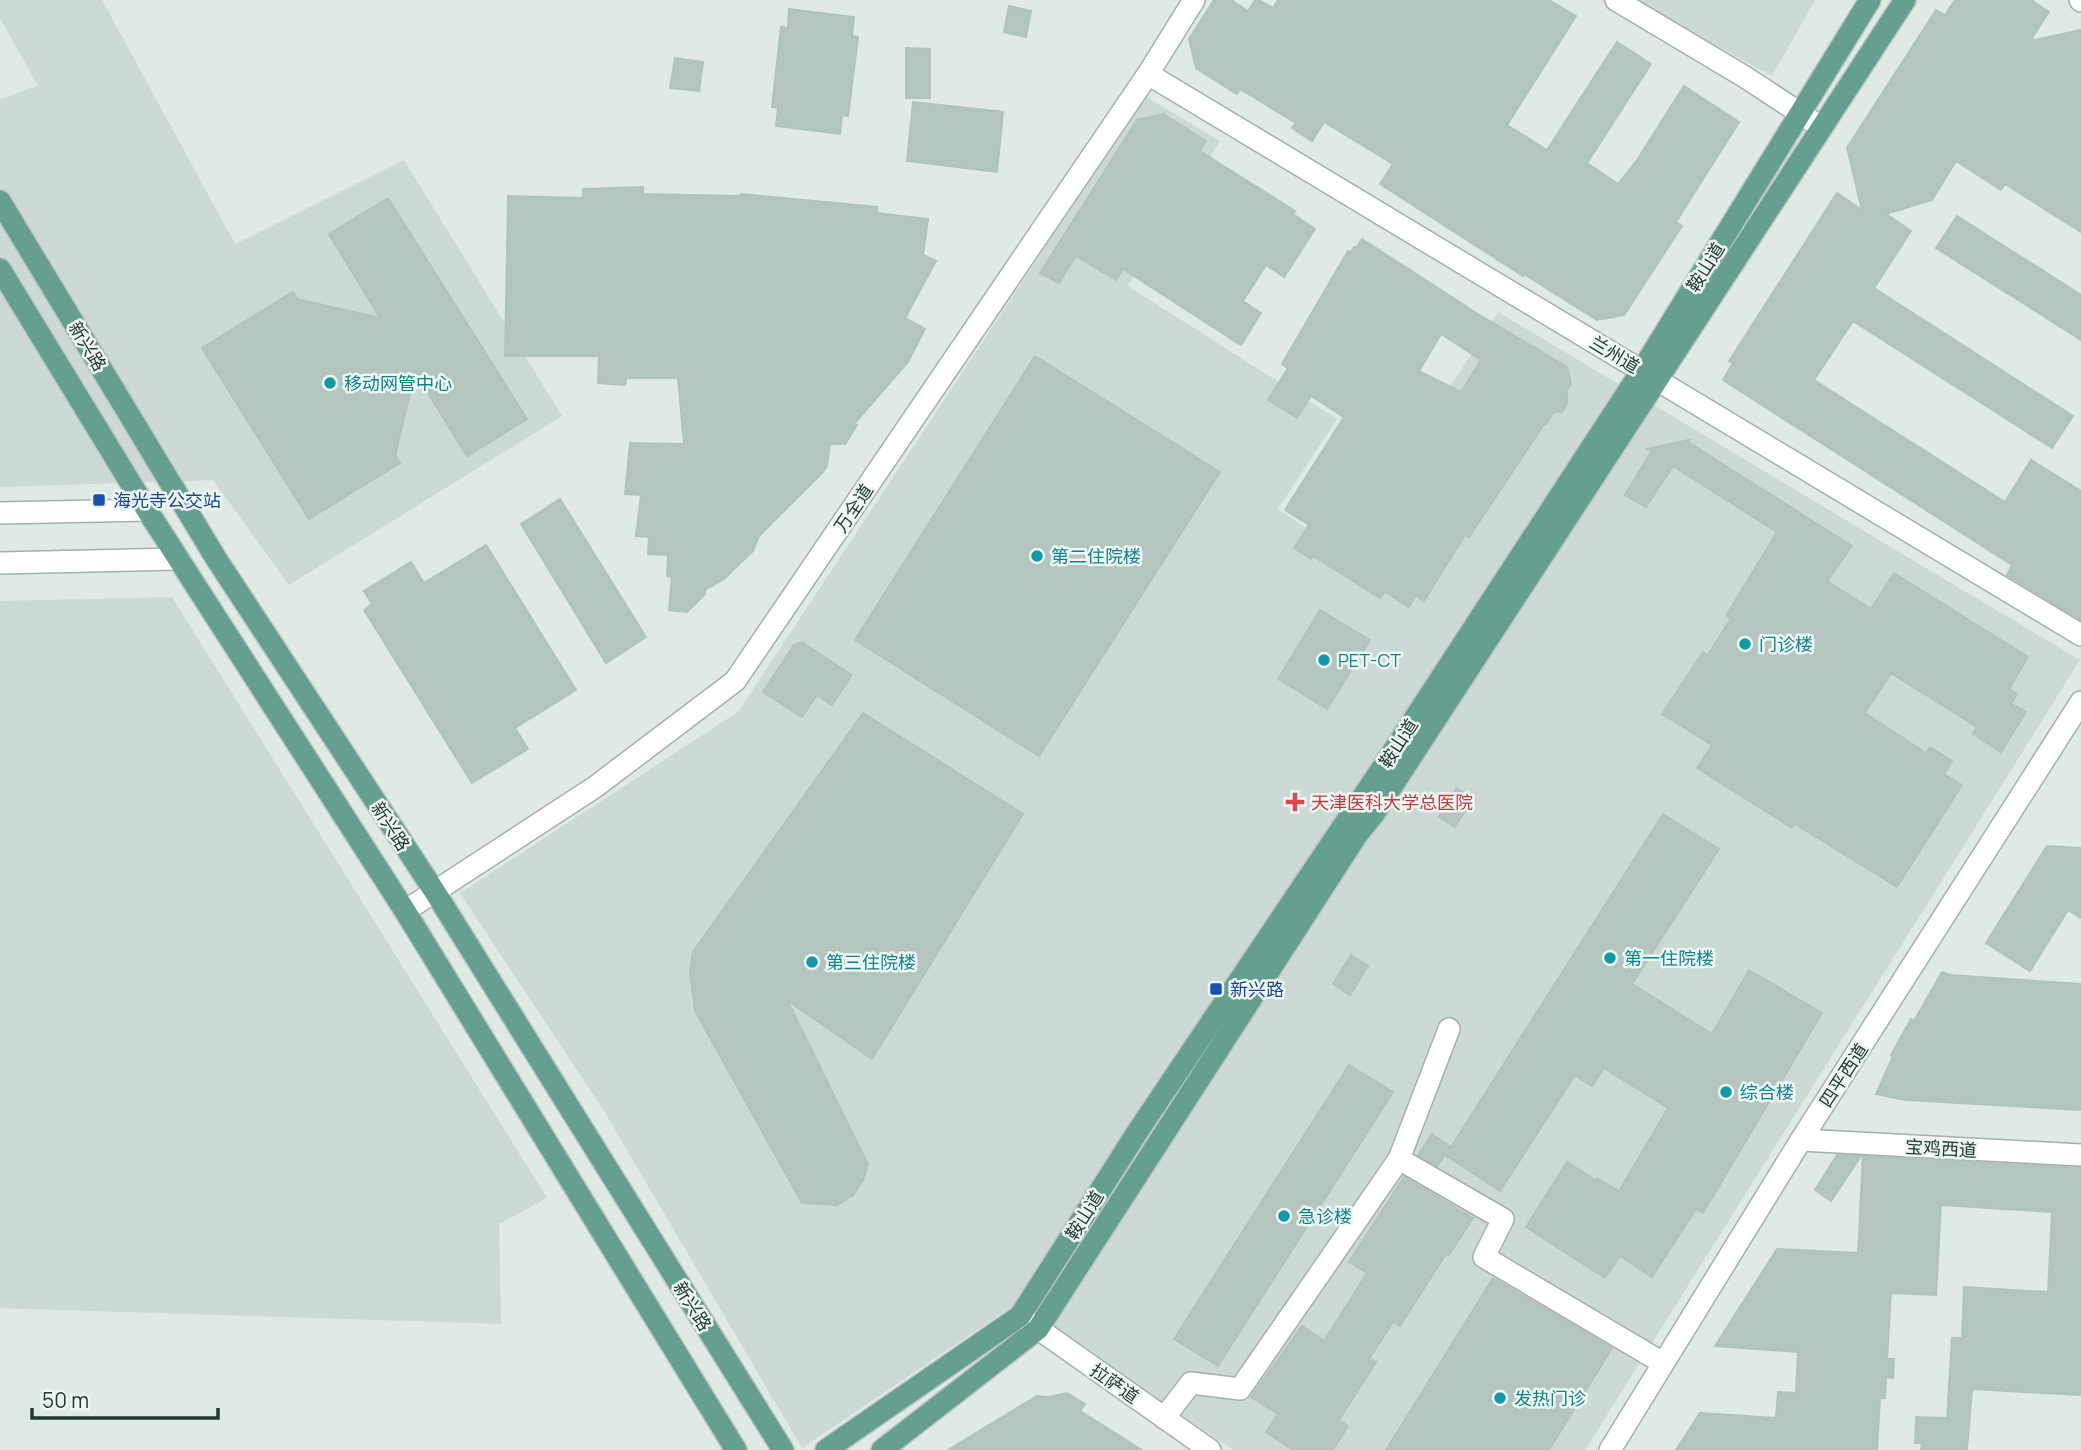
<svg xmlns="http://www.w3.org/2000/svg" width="2081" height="1450" font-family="Manrope,'Noto Sans SC',sans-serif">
  <rect width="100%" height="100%" fill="#dfeae5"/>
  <g fill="#cdd9d4">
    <polygon points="0,0 102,0 235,244 404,160 562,416 289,585 213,480 0,487 0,99 38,86 0,18"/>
    <polygon points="1632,0 1815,0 1772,76"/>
    <polygon points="1145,96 1220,141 1128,286 1337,419 1278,509 1344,553 1498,312 2080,660 1585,1450 1233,1450 1017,1303 802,1448 604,1111 460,893 738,712"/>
    <polygon points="172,597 547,1198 499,1224 501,1324 0,1308 0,601"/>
  </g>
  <g fill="#b4c4be" stroke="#b1c3bc" stroke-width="2" fill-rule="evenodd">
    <polygon points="1214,0 1231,0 1248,11 1255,0 1259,0 1273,8 1278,0 1549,0 1576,16 1507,125 1547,150 1617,42 1651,64 1587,163 1618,184 1637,160 1684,86 1739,122 1676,222 1682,226 1624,315 1597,320 1524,274 1523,276 1380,184 1393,164 1324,122 1312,141 1292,128 1296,123 1240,89 1237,94 1196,68 1189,39"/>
    <polygon points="1955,0 2031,0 2049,12 2030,41 2081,30 2081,232 2005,184 2001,190 1956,161 1932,200 1886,214 1911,231 1874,288 2073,416 2052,448 1853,321 1814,380 2005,502 2031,460 2081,491 2081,620 2007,575 2012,565 1723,380 1733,363 1729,361 1837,193 1862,210 1847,148 1936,10 1945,15"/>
    <polygon points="1009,6 1031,11 1026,37 1004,32"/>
    <polygon points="789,9 854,17 852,36 858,37 848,116 842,115 840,134 776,126 778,108 772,107 781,27 788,28"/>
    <polygon points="906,48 930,49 930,98 906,98"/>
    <polygon points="675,58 703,62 699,91 670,88"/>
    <polygon points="913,102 1003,112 997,172 907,161"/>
    <polygon points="1163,114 1206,141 1200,151 1295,211 1293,214 1315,229 1284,277 1266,265 1243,301 1261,313 1241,345 1123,269 1116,280 1076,256 1059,283 1040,273 1137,120"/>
    <polygon points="643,187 643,194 740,196 741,194 877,207 877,213 928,219 923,255 936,261 905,318 925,329 908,362 854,424 857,425 845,444 830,444 827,466 823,472 759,536 753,551 724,579 705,590 705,594 687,612 669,610 672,577 667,576 668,555 648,554 649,537 636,536 641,495 625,494 630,443 684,444 678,378 626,378 625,385 598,383 599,356 505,356 508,196 583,198 583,189"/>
    <polygon points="388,198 527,419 467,456 415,372 395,456 400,463 309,519 202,348 293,292 297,299 380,318 329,234"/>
    <polygon points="1957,216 2081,295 2081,340 1936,248"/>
    <path d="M 1362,239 L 1478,314 L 1567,367 L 1571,384 L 1567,390 L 1567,403 L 1562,412 L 1554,412 L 1546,424 L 1545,423 L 1469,537 L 1465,535 L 1424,601 L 1416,595 L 1409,607 L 1385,592 L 1380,598 L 1313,556 L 1311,559 L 1294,548 L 1309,525 L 1285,510 L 1344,417 L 1311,396 L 1297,418 L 1268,400 L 1288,368 L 1282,364 L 1348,251 L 1350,253 L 1354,247 L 1356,248 ZM 1441,334 L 1481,360 L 1461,392 L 1419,371 Z"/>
    <polygon points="1035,356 1220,472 1039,756 855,640"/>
    <polygon points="1689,440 1688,442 1852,546 1827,581 1871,609 1894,573 2028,657 2009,689 2017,694 2011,704 2026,712 2001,752 1973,734 1977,727 1891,673 1865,713 1926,753 1930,747 1952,761 1944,774 1962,785 1897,887 1795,824 1792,828 1697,768 1712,745 1662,714 1703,652 1708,655 1731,618 1726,616 1777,532 1673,466 1646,507 1625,495 1651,452 1647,449"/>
    <polygon points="560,499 646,637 606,663 521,524"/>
    <polygon points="486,545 576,690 515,728 528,749 472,783 364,610 372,604 364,591 411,562 424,583"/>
    <polygon points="1320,610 1370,640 1327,709 1278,679"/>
    <polygon points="802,642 852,675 832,705 817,695 802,717 763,692 794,645"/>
    <polygon points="863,713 1023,814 872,1059 787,1000 868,1164 863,1180 853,1195 837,1205 802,1203 695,1011 690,972 693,952"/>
    <polygon points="1457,788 1473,799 1455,827 1439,817"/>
    <polygon points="1663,814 1719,849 1632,984 1712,1034 1749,970 1822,1013 1703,1213 1696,1209 1652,1277 1620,1256 1605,1278 1526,1227 1567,1162 1595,1180 1597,1178 1619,1191 1668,1108 1604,1068 1592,1086 1575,1075 1500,1191 1445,1155 1437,1166 1418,1155 1432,1134 1451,1147"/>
    <polygon points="2047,846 2081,848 2081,918 2068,910 2030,971 1986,943"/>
    <polygon points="1351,955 1368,966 1350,995 1333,984"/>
    <polygon points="1942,972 1950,975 2081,984 2081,1110 1906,1100 1876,1094 1893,1056 1891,1055 1911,1019 1914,1021"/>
    <polygon points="1349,1065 1393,1092 1218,1366 1174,1339"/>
    <polygon points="1837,1155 1861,1156 1831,1201 1815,1190"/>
    <polygon points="1863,1156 2081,1168 2081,1395 1972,1389 1967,1450 1921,1450 1922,1443 1915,1443 1916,1417 1947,1418 1952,1338 1962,1338 1964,1287 2048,1292 2052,1212 1941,1205 1936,1295 1891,1293 1887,1359 1894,1359 1893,1378 1886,1377 1885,1398 1880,1398 1877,1450 1676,1450 1700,1413 1776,1418 1778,1392 1796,1393 1798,1352 1715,1346 1777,1249 1858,1253"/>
    <polygon points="1404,1177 1473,1218 1449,1255 1446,1254 1400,1326 1393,1322 1369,1359 1376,1362 1339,1420 1348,1426 1333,1450 1293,1450 1266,1432 1278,1414 1251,1397 1302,1326 1324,1341 1367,1273 1349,1262"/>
    <polygon points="1493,1278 1612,1348 1549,1450 1386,1450"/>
    <polygon points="1067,1393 1085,1404 1080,1411 1142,1450 948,1450 1037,1396 1049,1397"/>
  </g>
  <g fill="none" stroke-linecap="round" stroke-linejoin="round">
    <g stroke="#a2b1ac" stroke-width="24">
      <g id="minor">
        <polyline points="1616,0 1745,77 1821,127"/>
        <polyline points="2080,0 2081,1"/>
        <polyline points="1148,74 2081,635"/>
        <polyline points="0,513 147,510"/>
        <polyline points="0,563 178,559"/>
        <polyline points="405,911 595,787 735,681 1148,74 1194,0"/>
        <polyline points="1801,1140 2081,1155"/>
        <polyline points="1399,1159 1503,1219 1484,1257 1663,1363"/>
        <polyline points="1023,1318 1210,1450"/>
        <polyline points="1164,1418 1191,1383 1240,1389 1399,1159 1449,1029"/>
        <polyline points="1610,1450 1801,1140 2081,702"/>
      </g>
    </g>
    <g stroke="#bcc4c2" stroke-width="24">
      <g id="major">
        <polyline points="0,201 217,560 435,892 783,1450"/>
        <polyline points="0,269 147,510 405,911 736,1450"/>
        <polyline points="826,1450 1020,1316 1138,1131 1382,768 1642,370 1870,0"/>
        <polyline points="882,1450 1038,1329 1357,835 1374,814 1905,0"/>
      </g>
    </g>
    <use href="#minor" stroke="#fff" stroke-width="21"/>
    <use href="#major" stroke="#649f8f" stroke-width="21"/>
  </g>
  <g fill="#0f9aa8" stroke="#eff7f3" stroke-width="2.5">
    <circle cx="330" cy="383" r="7"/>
    <circle cx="1037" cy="556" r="7"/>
    <circle cx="1745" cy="644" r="7"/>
    <circle cx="1324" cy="660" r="7"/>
    <circle cx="1610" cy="958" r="7"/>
    <circle cx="812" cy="962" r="7"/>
    <circle cx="1726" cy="1092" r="7"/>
    <circle cx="1284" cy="1216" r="7"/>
    <circle cx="1500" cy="1398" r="7"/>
  </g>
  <g fill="#1a4fb4" stroke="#eff7f3" stroke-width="2.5">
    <rect x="92" y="493" width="14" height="14" rx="3.5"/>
    <rect x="1209" y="982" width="14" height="14" rx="3.5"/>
  </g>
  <path fill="#e0444e" stroke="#eff7f3" stroke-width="2.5" d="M1291.5 791.5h7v7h7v7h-7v7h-7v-7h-7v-7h7z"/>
  <g text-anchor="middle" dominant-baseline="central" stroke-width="5" stroke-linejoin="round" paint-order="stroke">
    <g font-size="18" fill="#203932" stroke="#eff7f3">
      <text transform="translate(1705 267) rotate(-58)">鞍山道</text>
      <text transform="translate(88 346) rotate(59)">新兴路</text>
      <text transform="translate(1615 354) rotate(31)">兰州道</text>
      <text transform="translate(853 508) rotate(-56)">万全道</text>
      <text transform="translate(1398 743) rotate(-57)">鞍山道</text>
      <text transform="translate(391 826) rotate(57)">新兴路</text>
      <text transform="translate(1843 1075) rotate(-57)">四平西道</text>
      <text transform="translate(1941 1148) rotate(3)">宝鸡西道</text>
      <text transform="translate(1084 1215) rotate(-58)">鞍山道</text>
      <text transform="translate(693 1306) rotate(58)">新兴路</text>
      <text transform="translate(1115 1383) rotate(35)">拉萨道</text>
    </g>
    <g font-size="18" fill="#0d838f" stroke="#eff7f3" text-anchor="start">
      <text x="344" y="383">移动网管中心</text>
      <text x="1051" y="556">第二住院楼</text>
      <text x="1759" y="644">门诊楼</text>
      <text x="1338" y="660">PET-CT</text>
      <text x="1624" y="958">第一住院楼</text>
      <text x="826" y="962">第三住院楼</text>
      <text x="1740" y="1092">综合楼</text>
      <text x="1298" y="1216">急诊楼</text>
      <text x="1514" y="1398">发热门诊</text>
    </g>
    <g font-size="18" fill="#164399" stroke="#eff7f3" text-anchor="start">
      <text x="113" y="500">海光寺公交站</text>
      <text x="1230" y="989">新兴路</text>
    </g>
    <g font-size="18" fill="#be3a42" stroke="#eff7f3" text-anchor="start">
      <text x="1311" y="802">天津医科大学总医院</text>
    </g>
  </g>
  <path d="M32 1408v10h186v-10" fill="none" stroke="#203932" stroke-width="3.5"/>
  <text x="42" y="1408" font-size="21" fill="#203932" stroke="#eff7f3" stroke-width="5" paint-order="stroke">50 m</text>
</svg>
